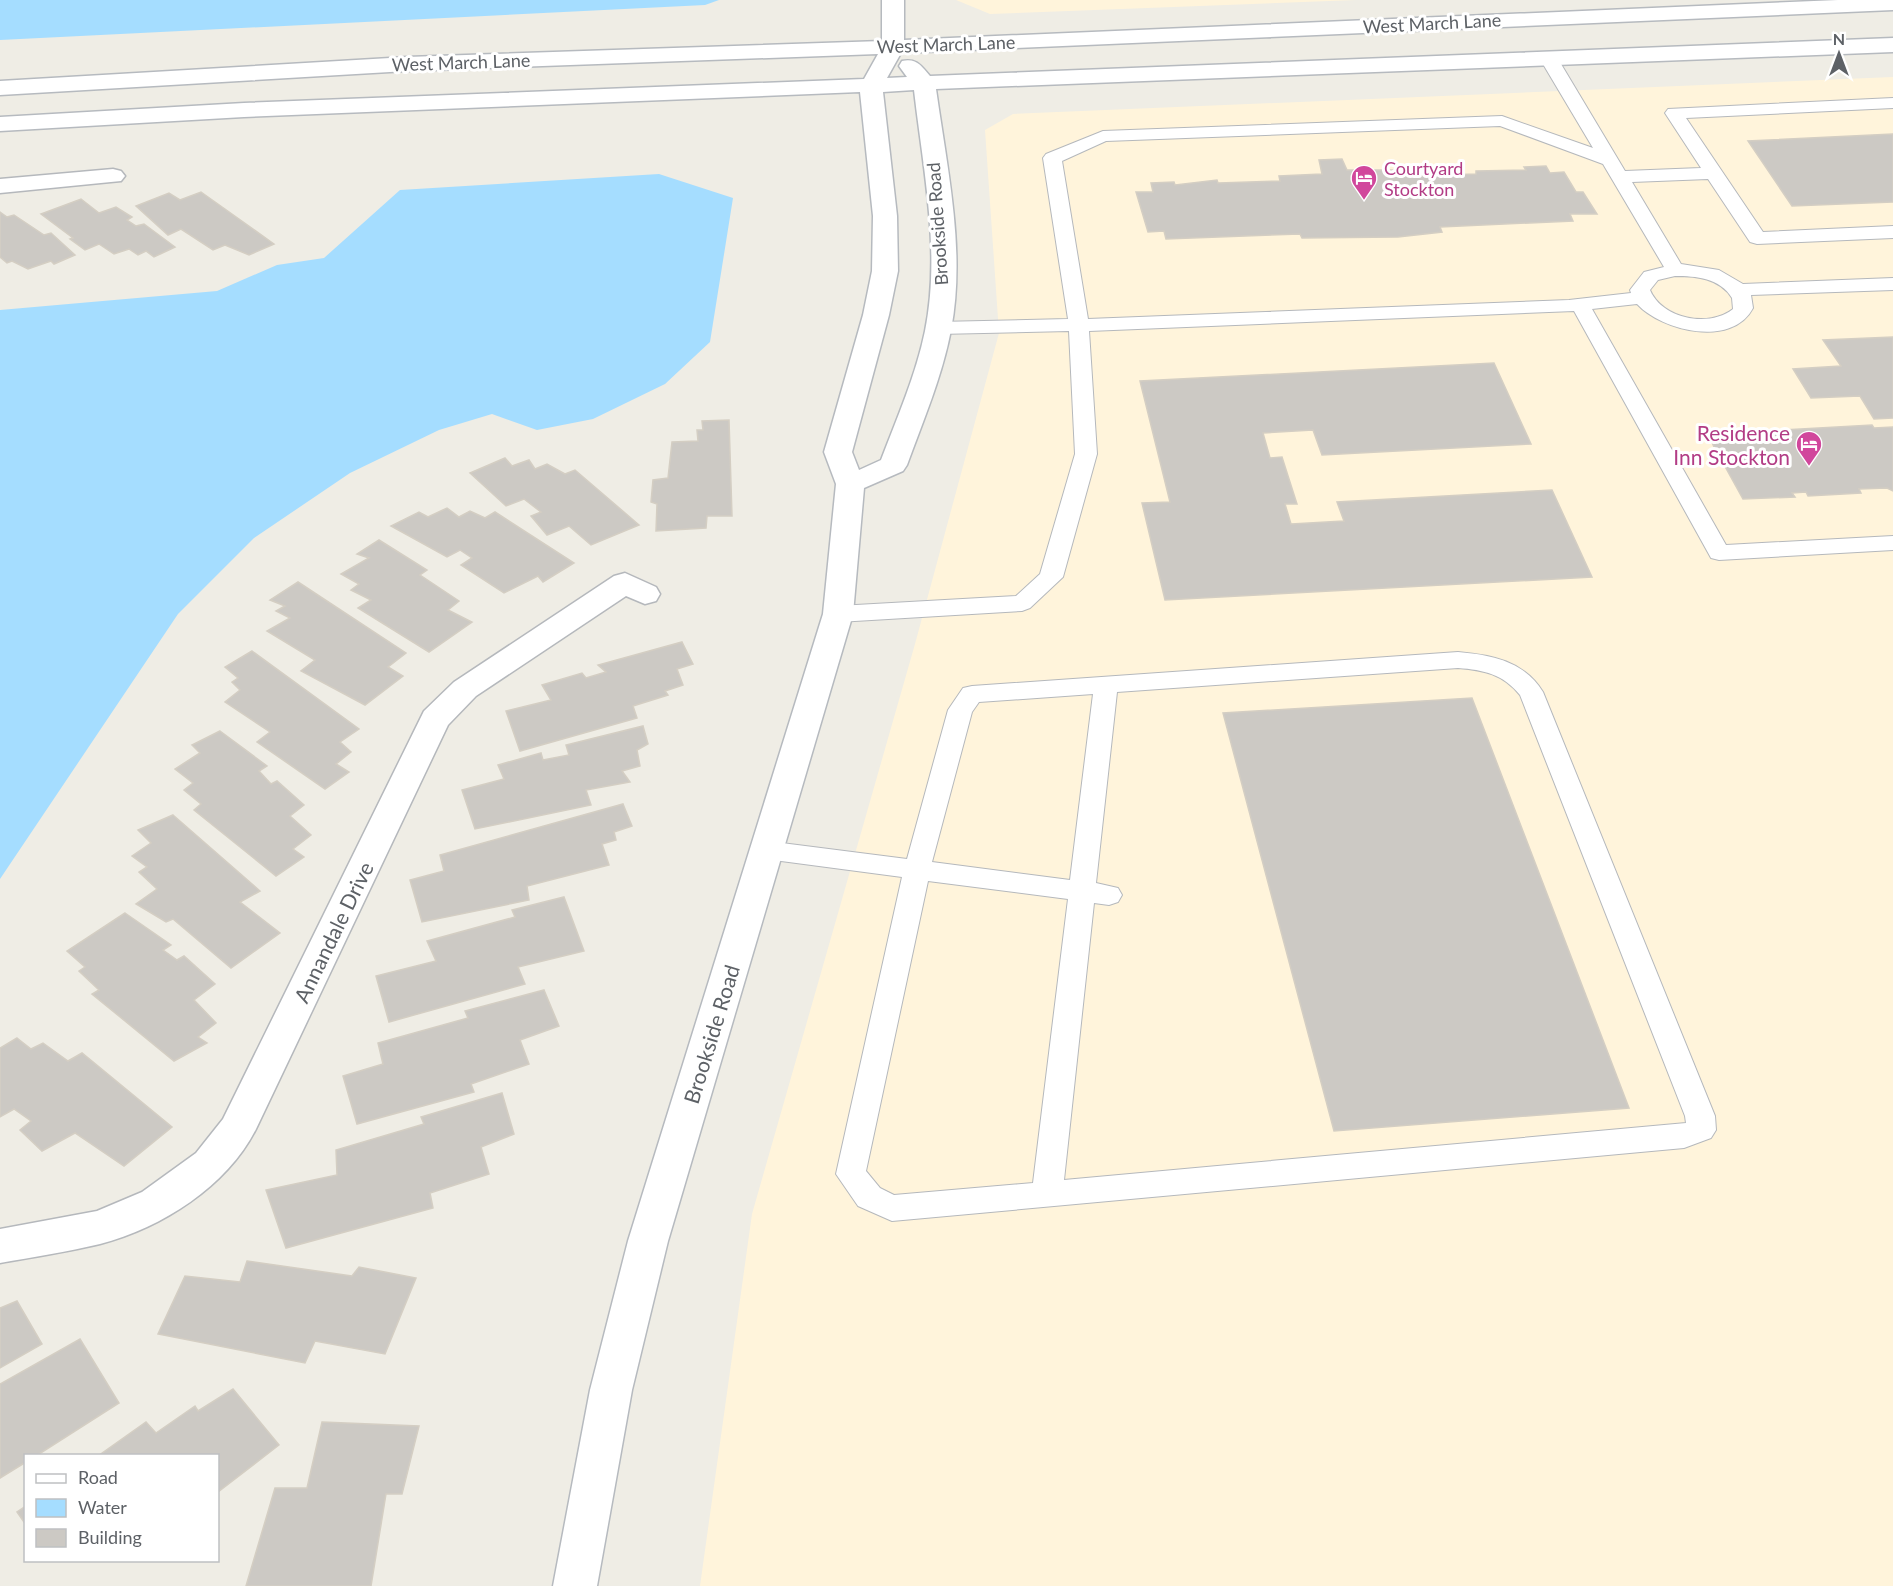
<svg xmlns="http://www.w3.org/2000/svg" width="1893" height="1586" font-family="Lato,sans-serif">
  <rect width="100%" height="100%" fill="#efede5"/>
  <g fill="#fff4db">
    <polygon points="956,0 1356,0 990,14"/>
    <polygon points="1893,77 1893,1586 700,1586 752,1214 915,644 999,333 985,130 1013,114"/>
  </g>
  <g fill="#a5ddff">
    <polygon points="0,0 719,0 705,5 0,40"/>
    <polygon points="659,174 733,198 710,342 665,384 593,419 537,430 492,414 439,430 350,473 254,538 178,614 0,879 0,310 217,291 277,265 324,258 400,190"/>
  </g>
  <g fill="#ccc9c4" stroke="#d4cec3" stroke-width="1.5">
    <polygon points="1893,134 1893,202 1792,206 1748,141"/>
    <polygon points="1342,159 1347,170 1413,170 1416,176 1476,174 1476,171 1526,170 1524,167 1546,166 1550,173 1564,172 1576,192 1583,192 1597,214 1570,214 1573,221 1440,227 1442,232 1398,237 1302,238 1300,234 1166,239 1164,231 1148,232 1136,192 1153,192 1151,183 1174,182 1175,185 1217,180 1218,183 1280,181 1279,176 1322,174 1319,160"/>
    <polygon points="201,192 274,244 249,255 225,245 213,250 181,229 168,235 136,206 169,193 180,200"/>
    <polygon points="81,199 99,213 116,207 132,217 127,220 136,226 144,224 175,247 154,257 146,251 138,255 129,249 114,254 99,244 85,250 70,239 73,238 41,214"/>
    <polygon points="0,212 7,217 14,215 44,235 51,233 75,255 54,264 51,261 28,269 12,261 7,263 0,257"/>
    <polygon points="1893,337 1893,418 1874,419 1860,396 1811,398 1793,369 1841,366 1823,340"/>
    <polygon points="1494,363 1531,444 1322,455 1313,430 1263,433 1270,458 1282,457 1297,504 1285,504 1291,524 1344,521 1337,502 1552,490 1592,577 1165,600 1142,503 1170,502 1140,381"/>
    <polygon points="729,420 732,516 707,516 706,528 656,531 657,504 651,502 653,480 668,478 672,442 698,441 697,430 703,430 702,421"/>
    <polygon points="1872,425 1874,428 1893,427 1893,491 1887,488 1859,489 1861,493 1808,496 1806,492 1792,493 1795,497 1743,499 1722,461 1730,456 1725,449 1715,449 1708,434"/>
    <polygon points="505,458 512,466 529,460 535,469 547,464 565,474 575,470 639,525 591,545 569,526 547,535 531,516 541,512 524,499 506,506 470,473"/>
    <polygon points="447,508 459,517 470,511 485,518 495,512 574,563 543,582 538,576 504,593 461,565 472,558 460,550 447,557 391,526 419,512 428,517"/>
    <polygon points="379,540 427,570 420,575 459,601 448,610 472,622 429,652 358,608 371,600 351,590 359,584 341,574 369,558 357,554"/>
    <polygon points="298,582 406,653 388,667 403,676 365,705 301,671 315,660 267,631 290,618 276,611 285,606 270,600"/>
    <polygon points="682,642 693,664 677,669 683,685 665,691 668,695 633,706 637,718 520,751 506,711 551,700 542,685 582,673 586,678 606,672 598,665"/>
    <polygon points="252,651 359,729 340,742 351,752 336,764 349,772 325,789 257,742 270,732 225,702 240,690 232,682 238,678 225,667"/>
    <polygon points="1472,698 1629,1108 1334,1131 1223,713"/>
    <polygon points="643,726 648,744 637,750 640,766 622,771 630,782 586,790 591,805 475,829 462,790 504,779 498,765 541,753 543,760 569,755 566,745"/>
    <polygon points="220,731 267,766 259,771 271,784 277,781 304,805 290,816 311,835 293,849 304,857 276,876 194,810 201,804 184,790 193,783 175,769 200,753 192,745"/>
    <polygon points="623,804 632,826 614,832 616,840 602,844 609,865 527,886 529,900 422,922 410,880 444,871 440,855"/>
    <polygon points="173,815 260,891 240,902 280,933 231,968 173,919 166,922 136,904 157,889 139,872 147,867 132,856 151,843 138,830"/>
    <polygon points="564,897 584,951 518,967 525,984 389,1022 376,976 436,961 427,941 515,917 512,910"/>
    <polygon points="125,913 171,945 163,950 177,960 184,956 215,984 194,1000 216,1023 198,1037 207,1043 174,1061 92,994 99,990 79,971 85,967 67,951"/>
    <polygon points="544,990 559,1026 520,1040 529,1064 471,1084 474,1092 357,1124 343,1076 383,1064 378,1043 468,1018 465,1011"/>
    <polygon points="17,1038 31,1049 43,1043 68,1061 82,1053 172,1127 124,1166 75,1133 42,1151 20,1130 31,1121 14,1109 0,1117 0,1048"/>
    <polygon points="502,1093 514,1134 481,1147 489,1174 430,1193 433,1208 286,1248 266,1190 337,1175 336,1150 424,1124 421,1117"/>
    <polygon points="247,1261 352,1276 359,1267 416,1278 385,1354 315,1341 305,1363 158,1334 185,1276 240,1282"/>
    <polygon points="17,1301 42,1344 0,1368 0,1308"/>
    <polygon points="80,1339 119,1403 36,1456 26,1456 26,1462 0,1478 0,1384"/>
    <polygon points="233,1389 279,1445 218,1492 218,1456 98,1456 146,1422 156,1433 195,1406 198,1411"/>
    <polygon points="322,1422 419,1426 402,1494 386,1494 371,1586 246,1586 275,1488 307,1488"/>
    <polygon points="26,1506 26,1525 17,1512"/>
  </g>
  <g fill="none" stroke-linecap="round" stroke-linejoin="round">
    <g stroke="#b5b8bc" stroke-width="2">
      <g id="lane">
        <path d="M 1549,54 L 1558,59 L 1625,171 L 1701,168 L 1665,113 L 1668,109 L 1893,98 L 1893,108 L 1686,118 L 1763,232 L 1893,226 L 1893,238 L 1757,244 L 1750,242 L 1708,179 L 1632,182 L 1681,264 L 1719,270 L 1743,284 L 1893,278 L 1893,290 L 1751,295 L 1753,308 C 1732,348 1662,331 1637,304 L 1592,309 L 1726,545 L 1893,536 L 1893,550 L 1719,560 L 1711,558 L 1574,311 L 1089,331 L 1097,454 L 1063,577 L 1030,608 L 1022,611 L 838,622 L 830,619 L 826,614 L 830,609 L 838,606 L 1016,596 L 1040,574 L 1075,454 L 1069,331 L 938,334 L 931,332 L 928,328 L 931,324 L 938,322 L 1068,319 L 1043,158 L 1046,154 L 1103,131 L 1502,116 L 1593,148 L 1540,59 ZM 1500,126 L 1603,164 L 1664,267 L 1644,272 L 1630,290 L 1631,293 L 1569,300 L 1088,319 L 1062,161 L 1106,141 ZM 1675,276 C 1696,276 1720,278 1732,298 L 1733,309 C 1709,328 1662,319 1650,290 L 1658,280 Z"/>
        <path d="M 1458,652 C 1492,655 1524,661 1543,692 L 1715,1116 L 1716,1130 L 1711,1138 L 1684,1148 L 892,1221 L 858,1206 L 836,1174 L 902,877 L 766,859 L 757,857 L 753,850 L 757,843 L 766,841 L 907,859 L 948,710 L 963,688 L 972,686 ZM 1458,668 C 1484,670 1503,674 1520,695 L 1685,1116 L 1686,1123 L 1064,1180 L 1094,903 L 1109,905 L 1118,902 L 1122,895 L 1118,888 L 1096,883 L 1117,692 ZM 1093,694 L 1070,880 L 932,862 L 972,712 L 979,702 ZM 928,881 L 1068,899 L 1033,1183 L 894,1195 L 880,1188 L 866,1171 Z"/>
      </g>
    </g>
    <g stroke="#b5b8bc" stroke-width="3">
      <g id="street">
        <polygon points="113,169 121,171 125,176 121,181 0,193 0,179"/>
        <path d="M 625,573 L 656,587 L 660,594 L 656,601 L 645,604 L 626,596 L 476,696 L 448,725 L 256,1129 C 227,1186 162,1228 100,1244 C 67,1252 33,1257 0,1263 L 0,1229 L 97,1211 L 142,1192 L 196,1153 L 223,1119 L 424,711 L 454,682 L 614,576 Z"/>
      </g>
    </g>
    <g stroke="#b6babf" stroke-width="3">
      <path id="secondary" d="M 882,0 L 904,0 L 904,40 L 1838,0 L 1893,0 L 1893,10 L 901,53 L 887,78 L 907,77 L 899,66 L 902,61 C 917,58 921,66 930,76 L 1893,38 L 1893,52 L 936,89 C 947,168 966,251 951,330 C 942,377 923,421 907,465 L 903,471 L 864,488 L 853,614 L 668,1241 L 632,1390 L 597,1586 L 553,1586 L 590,1390 L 628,1241 L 823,614 L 836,484 L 824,452 L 863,315 L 872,271 L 873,216 L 860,92 L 244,117 L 0,131 L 0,117 L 244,103 L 864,79 L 878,54 L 407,71 L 0,95 L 0,81 L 407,57 L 882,41 ZM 914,90 C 923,169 941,252 925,331 C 916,375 897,418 881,460 L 859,470 L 852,452 L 889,315 L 898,271 L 897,216 L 883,92 Z"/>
    </g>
    <use href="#lane" fill="#fff" fill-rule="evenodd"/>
    <use href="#street" fill="#fff" fill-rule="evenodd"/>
    <use href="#secondary" fill="#fff" fill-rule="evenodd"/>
  </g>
  <defs>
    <g id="hotel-pin" transform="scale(1.35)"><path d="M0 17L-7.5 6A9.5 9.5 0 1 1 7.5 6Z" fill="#d1479c" stroke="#fff"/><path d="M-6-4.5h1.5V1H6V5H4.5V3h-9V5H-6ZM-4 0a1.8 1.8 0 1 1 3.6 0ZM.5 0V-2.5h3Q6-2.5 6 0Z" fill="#fff"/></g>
  </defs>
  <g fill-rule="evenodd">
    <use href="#hotel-pin" x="1364" y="178"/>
    <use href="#hotel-pin" x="1809" y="444"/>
  </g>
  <g text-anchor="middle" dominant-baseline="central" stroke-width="6" stroke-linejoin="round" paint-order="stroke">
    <g font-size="18" fill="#5d6166" stroke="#fff">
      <text transform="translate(1432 23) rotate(-3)">West March Lane</text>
      <text transform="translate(946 44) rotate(-2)">West March Lane</text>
      <text transform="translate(461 62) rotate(-2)">West March Lane</text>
      <text transform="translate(937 224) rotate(-94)">Brookside Road</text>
    </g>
    <g font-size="18" fill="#b23c85" stroke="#fff" text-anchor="start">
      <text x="1384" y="168">Courtyard<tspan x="1384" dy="21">Stockton</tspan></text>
    </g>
    <g font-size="21" fill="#b23c85" stroke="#fff" text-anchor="end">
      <text x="1790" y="432">Residence<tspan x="1790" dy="24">Inn Stockton</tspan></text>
    </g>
    <g font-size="21" fill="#5d6166" stroke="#fff">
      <text transform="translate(333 932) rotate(-64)">Annandale Drive</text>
      <text transform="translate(711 1034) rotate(-73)">Brookside Road</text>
    </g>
  </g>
  <rect x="24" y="1454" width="195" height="108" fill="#ffffff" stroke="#bec0c2" stroke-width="1.5"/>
  <rect x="36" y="1474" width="30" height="9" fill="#ffffff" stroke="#bec0c2" stroke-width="1.5"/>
  <text x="78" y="1484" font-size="18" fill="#5d6166">Road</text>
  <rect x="36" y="1499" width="30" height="18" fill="#a5ddff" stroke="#bec0c2" stroke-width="1.5"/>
  <text x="78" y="1514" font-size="18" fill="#5d6166">Water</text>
  <rect x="36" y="1529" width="30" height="18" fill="#ccc9c4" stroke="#bec0c2" stroke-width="1.5"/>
  <text x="78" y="1544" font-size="18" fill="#5d6166">Building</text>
  <g transform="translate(1839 54)" stroke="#ffffff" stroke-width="4.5" paint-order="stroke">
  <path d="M0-4.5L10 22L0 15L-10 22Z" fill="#5d6166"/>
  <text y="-9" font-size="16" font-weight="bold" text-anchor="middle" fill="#5d6166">N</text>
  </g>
</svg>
